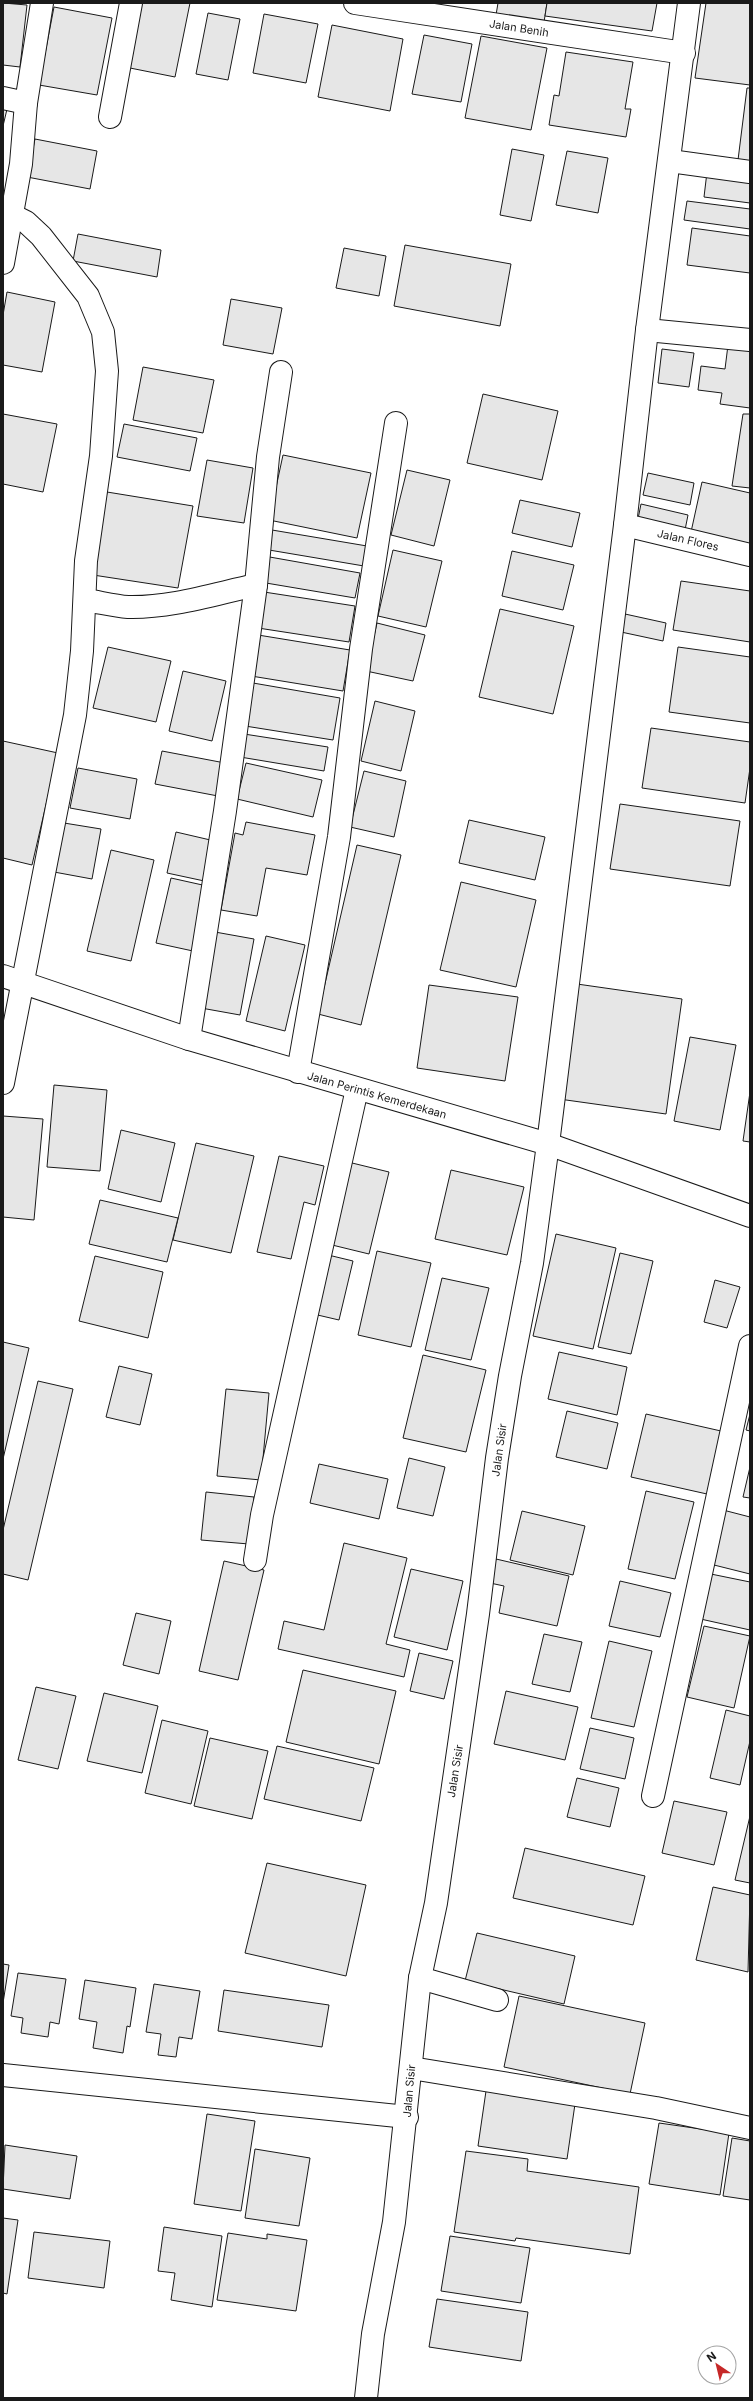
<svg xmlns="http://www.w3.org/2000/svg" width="753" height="2401" font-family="Inter,sans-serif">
  <rect width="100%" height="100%" fill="#fff"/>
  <g fill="#e6e6e6" stroke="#1a1a1a">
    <polygon points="3,3 27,5 20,67 3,65"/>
    <polygon points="142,3 190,3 175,77 130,68"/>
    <polygon points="498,3 547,3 544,22 496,15"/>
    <polygon points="547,3 657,3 652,31 545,16"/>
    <polygon points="706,3 750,3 750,85 695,78"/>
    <polygon points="54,7 112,18 97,95 39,85"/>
    <polygon points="208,13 240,19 228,80 196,74"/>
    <polygon points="264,14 318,24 306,83 253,73"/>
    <polygon points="332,25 403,39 390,111 318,97"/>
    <polygon points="424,35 472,44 461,102 412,94"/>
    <polygon points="481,36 547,48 531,130 465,118"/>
    <polygon points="566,52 633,62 625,109 631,109 626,137 549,125 554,95 559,96"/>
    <polygon points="747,88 750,88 750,162 738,160"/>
    <polygon points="3,104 8,105 3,126"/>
    <polygon points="35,139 97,151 90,189 27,177"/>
    <polygon points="512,149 544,155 531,221 500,215"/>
    <polygon points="567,151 608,158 598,213 556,205"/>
    <polygon points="707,172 750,178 750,203 704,197"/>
    <polygon points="687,201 750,209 750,229 684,220"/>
    <polygon points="692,228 750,236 750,273 687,265"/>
    <polygon points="78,234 161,250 157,277 73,261"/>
    <polygon points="405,245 511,264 500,326 394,306"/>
    <polygon points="344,248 386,256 379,296 336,288"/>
    <polygon points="7,292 55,302 42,372 3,365 3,315"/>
    <polygon points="231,299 282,308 273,354 223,345"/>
    <polygon points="728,345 750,348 750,408 720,404 722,393 698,390 701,366 725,369"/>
    <polygon points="662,349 694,353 689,387 658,383"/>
    <polygon points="143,367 214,380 203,433 133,420"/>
    <polygon points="483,394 558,411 542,480 467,463"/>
    <polygon points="3,414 57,424 43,492 3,484"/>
    <polygon points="743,414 750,414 750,488 732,486"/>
    <polygon points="124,424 197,438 190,471 117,457"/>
    <polygon points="283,455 371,473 357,538 269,520"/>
    <polygon points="207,460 253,468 244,523 197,516"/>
    <polygon points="407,470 450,480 434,546 391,535"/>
    <polygon points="648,473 694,483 690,505 643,495"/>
    <polygon points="702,482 750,493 750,545 691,532"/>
    <polygon points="107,492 193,506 178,588 93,575"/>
    <polygon points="520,500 580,513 572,547 512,533"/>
    <polygon points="641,504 688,515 685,530 638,519"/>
    <polygon points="272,530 367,546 364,566 269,550"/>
    <polygon points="393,550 442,561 426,627 378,616"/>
    <polygon points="512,551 574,565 563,610 502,596"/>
    <polygon points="264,556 360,573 355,598 260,582"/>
    <polygon points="681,581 750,591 750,642 673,630"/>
    <polygon points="264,592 355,606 349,642 258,628"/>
    <polygon points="500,609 574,626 553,714 479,697"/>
    <polygon points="625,614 666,623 663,641 621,632"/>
    <polygon points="377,623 425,635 413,681 366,671"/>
    <polygon points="258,635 350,650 343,691 251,676"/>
    <polygon points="108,647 171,661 156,722 93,708"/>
    <polygon points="678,647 750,657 750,723 669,712"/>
    <polygon points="183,671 226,681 212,741 169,731"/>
    <polygon points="253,683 340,698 333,740 245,726"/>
    <polygon points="375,701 415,711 401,771 361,761"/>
    <polygon points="651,728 750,742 750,768 745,803 642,788"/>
    <polygon points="244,734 328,747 324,771 240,757"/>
    <polygon points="3,741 58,753 32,865 3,858"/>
    <polygon points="162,751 225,763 218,796 155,784"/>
    <polygon points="246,763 322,780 313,817 237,799"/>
    <polygon points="78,768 137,779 130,819 70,808"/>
    <polygon points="364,771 406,781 394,837 350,827"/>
    <polygon points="620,804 740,821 730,886 610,869"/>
    <polygon points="469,820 545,837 535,880 459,863"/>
    <polygon points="246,822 315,835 307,875 266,868 257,916 221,910 235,833 243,835"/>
    <polygon points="64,823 101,829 92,879 54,872"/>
    <polygon points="176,832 219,842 209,882 167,873"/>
    <polygon points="357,845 401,855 361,1025 318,1014"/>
    <polygon points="111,850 154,860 131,961 87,951"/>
    <polygon points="171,878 207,886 193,951 156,943"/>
    <polygon points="461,882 536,900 516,987 440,970"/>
    <polygon points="215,932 254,939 240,1015 201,1008"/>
    <polygon points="266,936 305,945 285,1031 246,1021"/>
    <polygon points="577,984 682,999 666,1114 559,1099"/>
    <polygon points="429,985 518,997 505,1081 417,1068"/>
    <polygon points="690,1037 736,1045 720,1130 674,1121"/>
    <polygon points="54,1085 107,1090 100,1171 47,1167"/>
    <polygon points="750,1092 750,1142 743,1141"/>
    <polygon points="3,1116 43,1119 34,1220 3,1217"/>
    <polygon points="121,1130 175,1143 161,1202 108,1189"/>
    <polygon points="196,1143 254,1156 231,1253 173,1240"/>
    <polygon points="279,1156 324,1166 315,1205 304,1202 291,1259 257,1252"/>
    <polygon points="348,1162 389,1172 369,1254 328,1244"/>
    <polygon points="451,1170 524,1187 507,1255 435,1239"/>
    <polygon points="100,1200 178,1218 167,1262 89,1244"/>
    <polygon points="556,1234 616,1248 593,1349 533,1336"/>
    <polygon points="377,1251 431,1263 411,1347 358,1335"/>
    <polygon points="620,1253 653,1261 631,1354 598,1347"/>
    <polygon points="324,1254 353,1261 339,1320 309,1313"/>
    <polygon points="95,1256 163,1272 148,1338 79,1321"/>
    <polygon points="442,1278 489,1288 471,1360 425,1350"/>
    <polygon points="715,1280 740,1287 727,1328 704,1322"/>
    <polygon points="3,1342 29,1348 3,1459"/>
    <polygon points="559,1352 627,1367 617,1415 548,1399"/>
    <polygon points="423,1355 486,1370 466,1452 403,1438"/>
    <polygon points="119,1366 152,1374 140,1425 106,1417"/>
    <polygon points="38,1381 73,1389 28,1580 3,1574 3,1530"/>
    <polygon points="226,1389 269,1393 261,1480 217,1476"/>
    <polygon points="567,1411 618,1423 607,1469 556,1457"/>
    <polygon points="646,1414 721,1431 707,1494 631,1477"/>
    <polygon points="750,1414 750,1431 746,1430"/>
    <polygon points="409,1458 445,1467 433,1516 397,1508"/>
    <polygon points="319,1464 388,1479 379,1519 310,1503"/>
    <polygon points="750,1467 750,1498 743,1497"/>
    <polygon points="646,1491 694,1502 675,1579 628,1569"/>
    <polygon points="206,1492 254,1497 249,1544 201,1540"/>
    <polygon points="723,1510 750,1517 750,1574 710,1564"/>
    <polygon points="522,1511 585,1526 573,1575 510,1560"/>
    <polygon points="344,1543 407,1558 386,1644 410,1650 404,1677 278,1649 284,1621 324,1630"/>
    <polygon points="496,1559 569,1576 557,1626 499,1613 504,1586 490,1583"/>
    <polygon points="224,1561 264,1570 238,1680 199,1671"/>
    <polygon points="411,1569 463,1581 447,1650 394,1637"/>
    <polygon points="706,1573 750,1582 750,1630 696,1618"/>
    <polygon points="620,1581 671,1593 660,1637 609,1626"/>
    <polygon points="136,1613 171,1621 159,1674 123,1665"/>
    <polygon points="704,1626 750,1636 734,1708 687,1697"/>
    <polygon points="544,1634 582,1642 570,1692 532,1684"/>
    <polygon points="609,1641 652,1651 634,1727 591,1718"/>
    <polygon points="419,1653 453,1661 444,1699 410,1691"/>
    <polygon points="303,1670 396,1691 379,1764 286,1742"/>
    <polygon points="36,1687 76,1696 58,1769 18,1760"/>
    <polygon points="506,1691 578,1707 565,1760 494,1744"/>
    <polygon points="104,1693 158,1706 142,1773 87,1761"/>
    <polygon points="726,1710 750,1716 750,1741 740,1785 710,1778"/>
    <polygon points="162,1720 208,1731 191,1804 145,1793"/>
    <polygon points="590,1728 634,1738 625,1779 580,1769"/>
    <polygon points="210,1738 268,1751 252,1819 194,1806"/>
    <polygon points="277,1746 374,1768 361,1821 264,1799"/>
    <polygon points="577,1778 619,1788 610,1827 567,1817"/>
    <polygon points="674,1801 727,1812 714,1865 662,1853"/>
    <polygon points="750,1816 750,1883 735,1880"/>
    <polygon points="525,1848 645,1876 633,1925 513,1898"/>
    <polygon points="267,1863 366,1885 346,1976 245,1953"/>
    <polygon points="713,1887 750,1895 748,1972 696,1960"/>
    <polygon points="477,1933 575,1956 564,2004 465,1981"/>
    <polygon points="3,1964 9,1965 3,2003"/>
    <polygon points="18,1973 66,1979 59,2024 50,2022 48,2037 21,2033 23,2018 11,2016"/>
    <polygon points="85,1980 136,1988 130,2027 127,2026 123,2053 93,2048 97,2022 79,2019"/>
    <polygon points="154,1984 200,1991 192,2039 179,2037 176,2057 158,2055 161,2034 146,2032"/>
    <polygon points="224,1990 329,2005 322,2047 218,2031"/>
    <polygon points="519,1996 645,2023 630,2094 504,2067"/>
    <polygon points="486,2091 575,2104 567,2159 478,2146"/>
    <polygon points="207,2114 255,2121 241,2211 194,2204"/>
    <polygon points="659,2123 729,2133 720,2195 649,2184"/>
    <polygon points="732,2138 750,2141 750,2200 723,2196"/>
    <polygon points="5,2145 77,2156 70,2199 3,2189"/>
    <polygon points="255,2149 310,2158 299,2226 245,2218"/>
    <polygon points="466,2151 528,2159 527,2171 639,2187 630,2254 516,2238 515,2241 454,2232"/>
    <polygon points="3,2218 18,2220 7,2294 3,2293"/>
    <polygon points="164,2227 222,2236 212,2307 171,2300 175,2273 158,2271"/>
    <polygon points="34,2232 110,2241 104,2288 28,2278"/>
    <polygon points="228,2233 267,2239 267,2234 307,2240 296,2311 217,2300"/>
    <polygon points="450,2236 530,2248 521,2303 441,2291"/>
    <polygon points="437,2299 528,2312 521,2361 429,2347"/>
  </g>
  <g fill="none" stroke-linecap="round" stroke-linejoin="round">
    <g stroke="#1a1a1a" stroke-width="24">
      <g id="minor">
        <polyline points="355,3 684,53"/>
        <polyline points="3,98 26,103"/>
        <polyline points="110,117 131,3"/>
        <polyline points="670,161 750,172"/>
        <polyline points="3,263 21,164 26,103 42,3"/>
        <polyline points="647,330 750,340"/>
        <polyline points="625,525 750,555"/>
        <path d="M 85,600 C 99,602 114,606 128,607 C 171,608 214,594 256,585"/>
        <polyline points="189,1039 225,811 256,585 268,457 281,372"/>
        <polyline points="298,1072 339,837 361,649 396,423"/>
        <polyline points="3,1083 75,715 82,651 86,561 101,456 107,371 103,332 88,296 41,236 26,222 12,215"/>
        <polyline points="255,1560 262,1515 357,1089"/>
        <polyline points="653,1796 750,1346"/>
        <polyline points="420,1978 497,2000"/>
        <polyline points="411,2068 656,2108 750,2128"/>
        <polyline points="3,2075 407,2117"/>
        <polyline points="366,2398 373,2334 394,2222 420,1978 436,1903 478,1614 497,1458 510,1376 532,1263 548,1144"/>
      </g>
    </g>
    <g stroke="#1a1a1a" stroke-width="24">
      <g id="tertiary">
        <polyline points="3,976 189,1039 548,1144 750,1216"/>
        <polyline points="548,1144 625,525 647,330 689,3"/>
      </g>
    </g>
    <use href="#minor" stroke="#fff" stroke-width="22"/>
    <use href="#tertiary" stroke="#fff" stroke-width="22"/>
  </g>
  <g text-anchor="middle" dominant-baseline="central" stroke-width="3" stroke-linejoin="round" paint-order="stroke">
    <g font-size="11" fill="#1a1a1a" stroke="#fff">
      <text transform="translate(519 28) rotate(9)">Jalan Benih</text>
      <text transform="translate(688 540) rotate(13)">Jalan Flores</text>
      <text transform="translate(377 1095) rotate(16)">Jalan Perintis Kemerdekaan</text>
      <text transform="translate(499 1450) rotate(-82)">Jalan Sisir</text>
      <text transform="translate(455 1771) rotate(-81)">Jalan Sisir</text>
      <text transform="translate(409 2091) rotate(-85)">Jalan Sisir</text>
    </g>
  </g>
  <rect width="753" height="2401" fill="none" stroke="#1a1a1a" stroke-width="8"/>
  <g transform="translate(717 2365) rotate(325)"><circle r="19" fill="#ffffff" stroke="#a3a3a3"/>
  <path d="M0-3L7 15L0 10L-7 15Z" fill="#c62828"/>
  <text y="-6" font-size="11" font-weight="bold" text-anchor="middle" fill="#1a1a1a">N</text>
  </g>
</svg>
